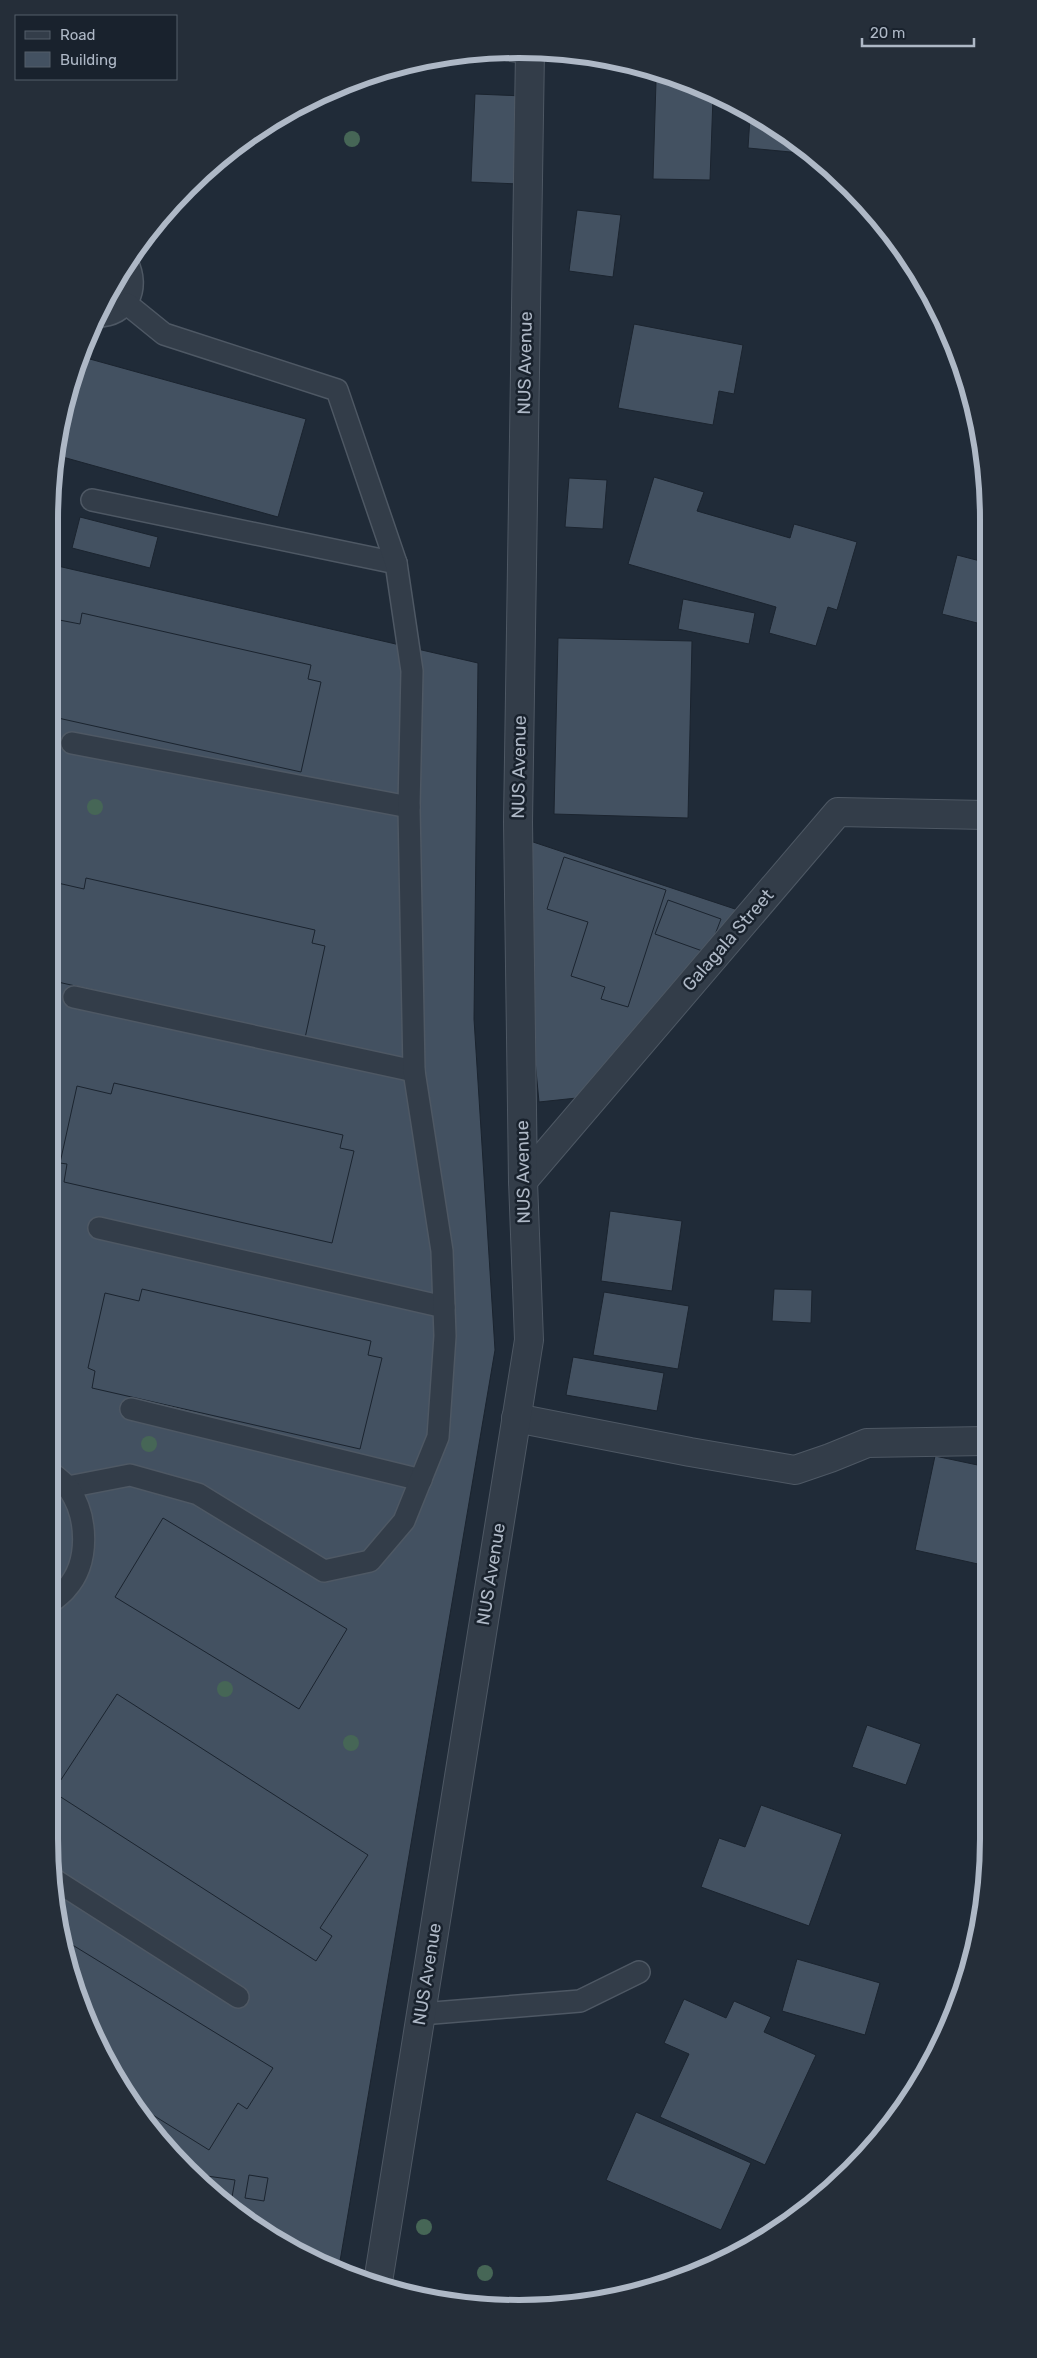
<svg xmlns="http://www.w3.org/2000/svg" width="1037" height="2358" font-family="Rubik,sans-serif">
  <rect width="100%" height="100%" fill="#202b38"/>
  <g fill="#435161" stroke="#1b242f">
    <polygon points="656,81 686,82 713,97 710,180 653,179"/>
    <polygon points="475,94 524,96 519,184 471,182"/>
    <polygon points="750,117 804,146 812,154 748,148"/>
    <polygon points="577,210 621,215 613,277 569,271"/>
    <polygon points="634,324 743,345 734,394 719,391 713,425 618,408"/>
    <polygon points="79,356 306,419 278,517 59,456 74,367"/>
    <polygon points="654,477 704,492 697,511 790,538 794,524 857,542 837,610 828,607 816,646 769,633 776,607 628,564"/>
    <polygon points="569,478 607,480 603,529 565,527"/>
    <polygon points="80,517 158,537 150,568 72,548"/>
    <polygon points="957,555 984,562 985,625 942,614"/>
    <polygon points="49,564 478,663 474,1019 495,1350 339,2267 284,2246 165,2149 112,2074 74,1991 49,1840"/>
    <polygon points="683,599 755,613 749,644 678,629"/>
    <polygon points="82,613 311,665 308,679 321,682 301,772 49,716 49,618 80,624"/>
    <polygon points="558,638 692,641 688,818 554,814"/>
    <polygon points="527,840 744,912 586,1097 539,1102 535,1060"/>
    <polygon points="564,857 666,890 628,1007 601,999 605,987 571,976 588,922 547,909"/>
    <polygon points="86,878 315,930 312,943 325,946 305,1038 49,980 49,881 84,889"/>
    <polygon points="668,900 721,919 708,953 655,934"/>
    <polygon points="114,1083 343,1135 340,1148 354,1151 332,1243 64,1182 67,1164 60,1163 77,1086 111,1094"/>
    <polygon points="49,1169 56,1171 49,1201"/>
    <polygon points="610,1211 682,1221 672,1291 601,1281"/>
    <polygon points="142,1289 371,1341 368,1355 382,1358 360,1449 92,1388 95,1371 88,1368 105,1293 139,1301"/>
    <polygon points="774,1289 812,1290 811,1323 772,1321"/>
    <polygon points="604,1292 689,1306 678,1369 593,1355"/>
    <polygon points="573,1357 664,1373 657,1411 566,1395"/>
    <polygon points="935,1456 987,1467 987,1566 915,1550"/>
    <polygon points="163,1518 347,1629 299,1709 115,1597"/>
    <polygon points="117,1694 368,1855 320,1928 332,1936 316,1961 53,1792"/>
    <polygon points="867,1725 921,1744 906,1785 852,1767"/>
    <polygon points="761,1805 842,1834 809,1926 701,1887 719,1838 745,1847"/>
    <polygon points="66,1941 273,2068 247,2109 238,2103 209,2150 132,2102 112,2074 74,1991"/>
    <polygon points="797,1959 880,1983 865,2035 782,2011"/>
    <polygon points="684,1999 726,2018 734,2001 771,2017 764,2032 816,2055 765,2165 660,2117 689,2054 664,2043"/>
    <polygon points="636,2112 751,2163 721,2230 606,2180"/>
    <polygon points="249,2175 268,2178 264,2201 245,2198"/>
    <polygon points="207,2176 235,2180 231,2203 206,2182"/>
  </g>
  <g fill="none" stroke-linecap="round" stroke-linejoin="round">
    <g stroke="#4e5864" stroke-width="24">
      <g id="service">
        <polyline points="510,50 530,53"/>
        <path d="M 97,316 C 128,316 140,288 127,262"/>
        <polyline points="92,500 396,563"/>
        <polyline points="72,743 409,807"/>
        <polyline points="74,997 414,1071"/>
        <polyline points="99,1228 444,1307"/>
        <polyline points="131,1409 421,1480"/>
        <polyline points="68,1487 130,1475 198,1494 324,1571 370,1561 404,1521 438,1437 445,1336 442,1251 414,1071 409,807 412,671 396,563 337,390 164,334 127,304"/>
        <path d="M 49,1605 C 54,1599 61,1595 66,1589 C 90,1563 88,1517 69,1489 C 64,1482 55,1476 49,1471"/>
        <polyline points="55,1880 238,1997"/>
        <polyline points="421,2014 580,2001 639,1972"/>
      </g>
    </g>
    <g stroke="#4e5864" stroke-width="30">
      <g id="minor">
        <polyline points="523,1181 838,812 985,815"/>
        <polyline points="516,1418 690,1452 795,1470 830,1458 867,1443 985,1441"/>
        <polyline points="378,2282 529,1340 523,1181 518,822 530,51"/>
      </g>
    </g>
    <use href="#service" stroke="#333d49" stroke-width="21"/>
    <use href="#minor" stroke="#333d49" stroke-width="28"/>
  </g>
  <g fill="#466656">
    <circle cx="352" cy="139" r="8"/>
    <circle cx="95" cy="807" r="8"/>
    <circle cx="149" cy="1444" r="8"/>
    <circle cx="225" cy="1689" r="8"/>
    <circle cx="351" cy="1743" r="8"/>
    <circle cx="424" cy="2227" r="8"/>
    <circle cx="485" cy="2273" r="8"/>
  </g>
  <g text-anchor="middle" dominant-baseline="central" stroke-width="5" stroke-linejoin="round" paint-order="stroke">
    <g font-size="18" fill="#aeb8c6" stroke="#19222d">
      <text transform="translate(525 363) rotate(-89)">NUS Avenue</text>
      <text transform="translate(519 767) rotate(-89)">NUS Avenue</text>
      <text transform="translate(728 940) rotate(-49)">Galagala Street</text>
      <text transform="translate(523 1172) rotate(-91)">NUS Avenue</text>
      <text transform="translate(491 1574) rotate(-81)">NUS Avenue</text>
      <text transform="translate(427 1974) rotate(-81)">NUS Avenue</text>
    </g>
  </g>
  <path d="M0 0H1037V2358H0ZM519 58H519A461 461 0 0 1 980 519V1839A461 461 0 0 1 519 2300H519A461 461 0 0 1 58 1839V519A461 461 0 0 1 519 58Z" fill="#252e39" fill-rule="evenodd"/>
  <path fill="none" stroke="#aeb8c6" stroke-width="6" d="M519 58H519A461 461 0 0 1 980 519V1839A461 461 0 0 1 519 2300H519A461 461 0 0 1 58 1839V519A461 461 0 0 1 519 58Z"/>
  <rect x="15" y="15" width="162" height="65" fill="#19222d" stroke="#555e6a"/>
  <rect x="25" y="31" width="25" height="8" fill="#333d49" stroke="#555e6a"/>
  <text x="60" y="40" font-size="15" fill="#aeb8c6">Road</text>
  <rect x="25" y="52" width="25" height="15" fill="#435161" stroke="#555e6a"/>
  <text x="60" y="65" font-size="15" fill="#aeb8c6">Building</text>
  <path d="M862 38v8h112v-8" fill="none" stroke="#aeb8c6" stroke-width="2.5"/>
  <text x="870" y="38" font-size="15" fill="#aeb8c6" stroke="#19222d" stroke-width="4" paint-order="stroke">20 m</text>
</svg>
